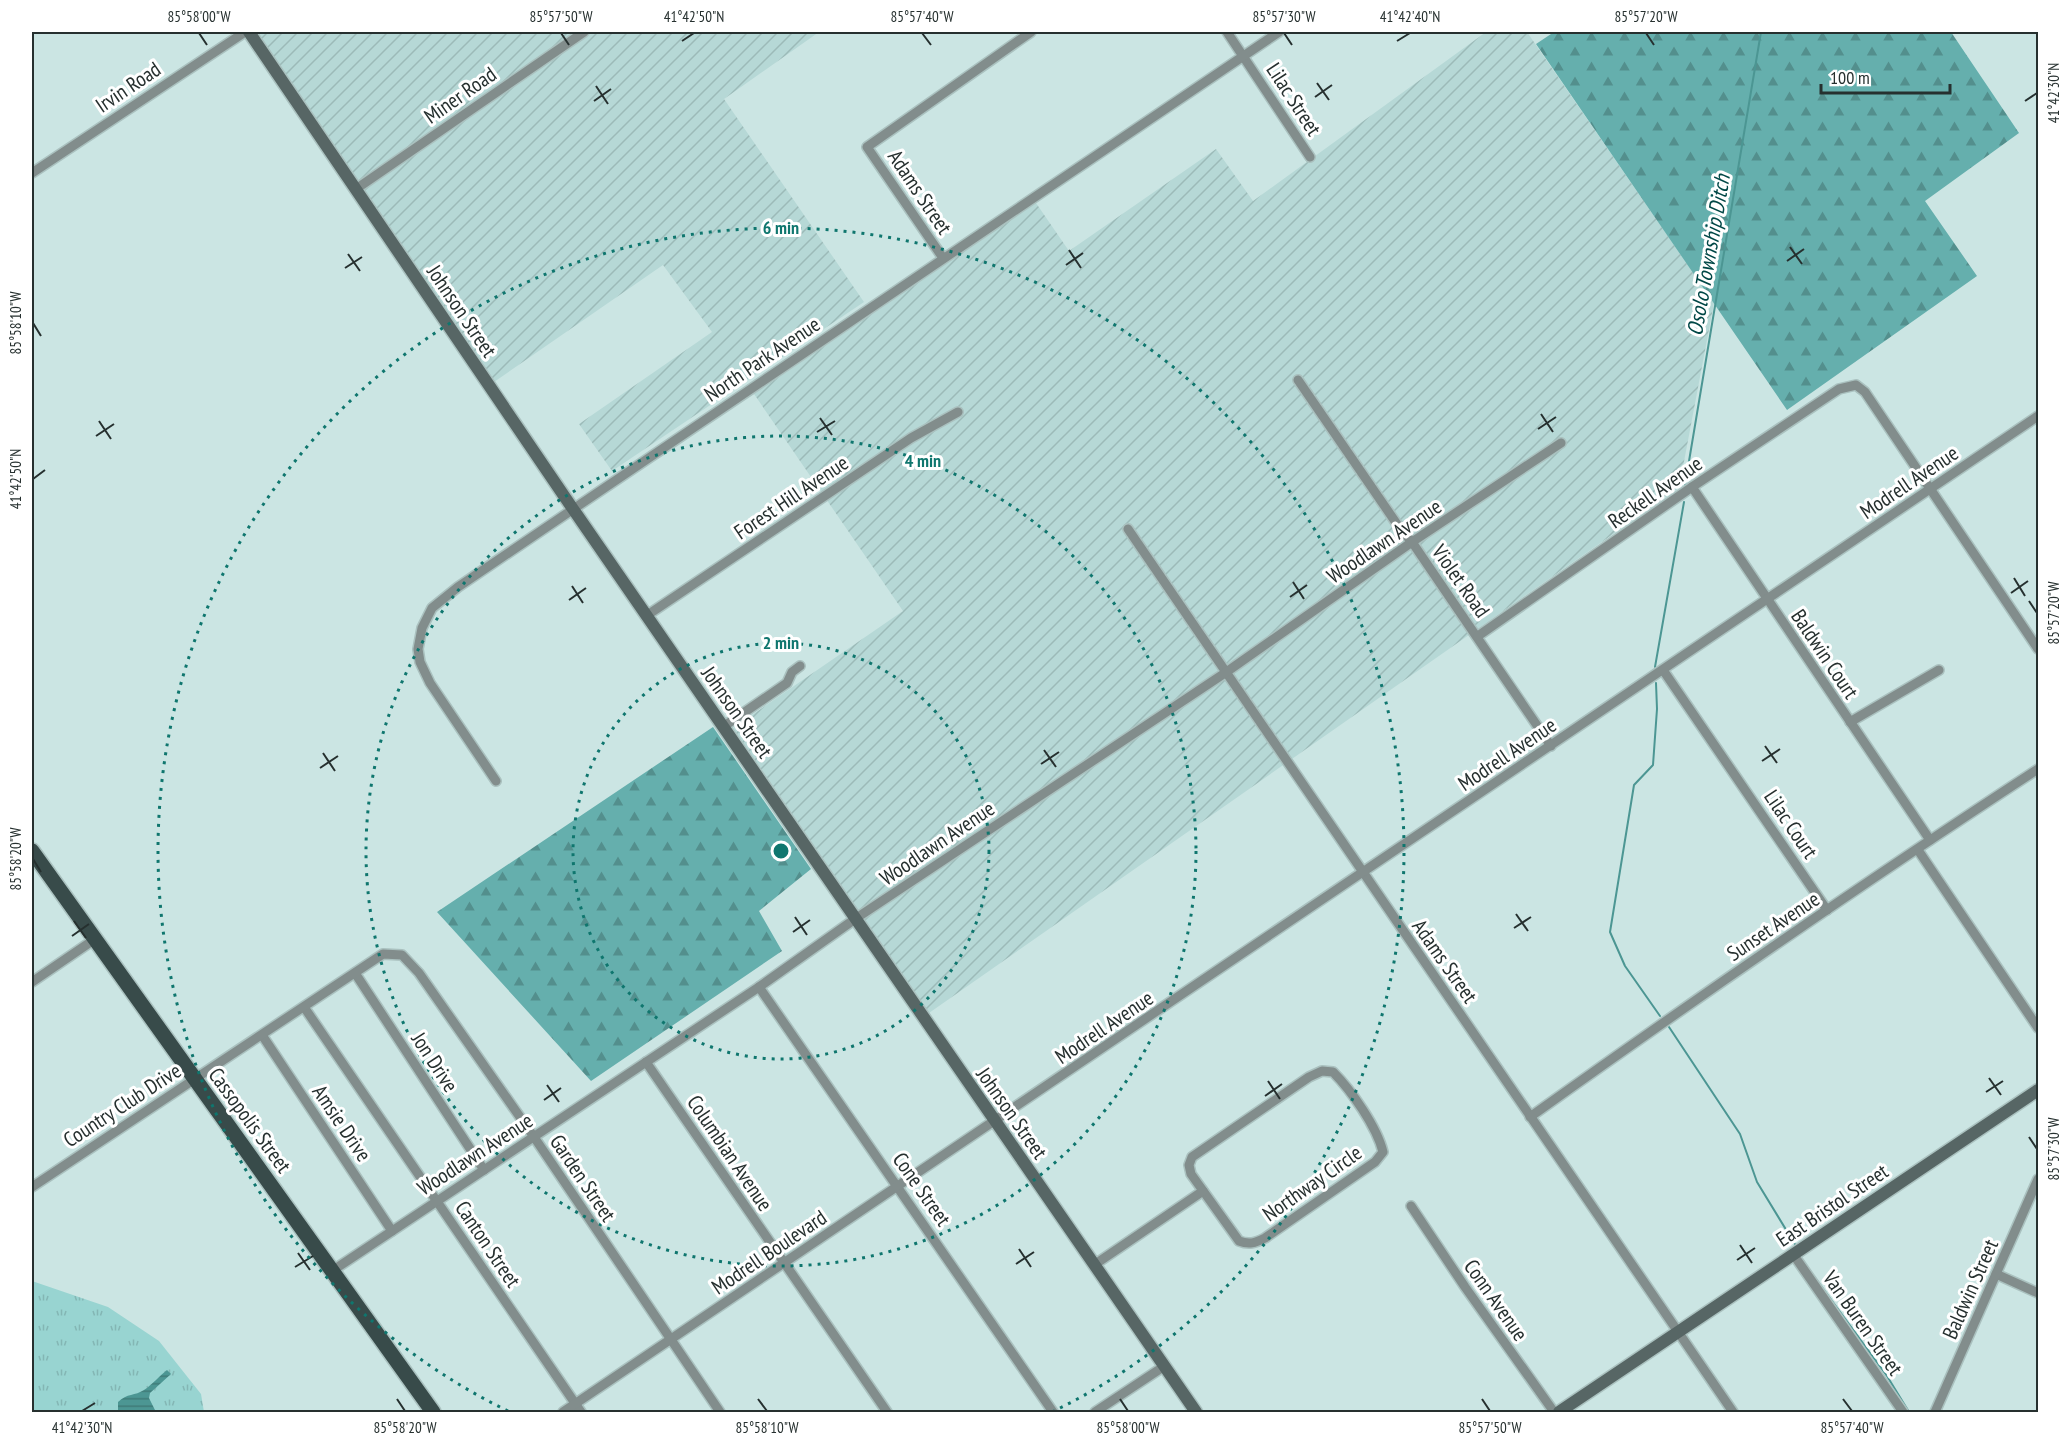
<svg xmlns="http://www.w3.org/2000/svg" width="2070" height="1444" font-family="'PT Sans Narrow',sans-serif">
  <defs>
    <pattern id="industrial-furrows" width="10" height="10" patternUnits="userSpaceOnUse" patternTransform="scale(1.5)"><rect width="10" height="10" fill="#b6d8d6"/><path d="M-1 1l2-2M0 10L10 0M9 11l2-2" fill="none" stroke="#9cbab8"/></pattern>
    <pattern id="grass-tufts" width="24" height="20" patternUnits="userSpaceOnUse" patternTransform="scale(1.5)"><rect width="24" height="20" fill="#98d4d1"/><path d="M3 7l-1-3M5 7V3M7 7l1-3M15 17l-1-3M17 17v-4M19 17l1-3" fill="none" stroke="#83b6b4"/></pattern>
    <pattern id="forest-firs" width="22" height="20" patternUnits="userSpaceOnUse" patternTransform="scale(1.5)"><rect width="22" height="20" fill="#65afad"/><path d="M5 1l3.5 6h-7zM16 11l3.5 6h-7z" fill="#538f8d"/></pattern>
    <pattern id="water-rules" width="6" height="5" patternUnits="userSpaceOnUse" patternTransform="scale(1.5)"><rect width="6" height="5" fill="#4c9693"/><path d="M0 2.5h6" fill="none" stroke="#3f7b78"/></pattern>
  </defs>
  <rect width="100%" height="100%" fill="#cbe5e3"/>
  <g fill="url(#industrial-furrows)">
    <polygon points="256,32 819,32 724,99 864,302 612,471 579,424 712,332 663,265 494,382"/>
    <polygon points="1486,32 1527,32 1714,303 1679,488 929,1013 733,728 903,611 754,394 1036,203 1069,251 1216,149 1253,201"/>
  </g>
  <polygon fill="url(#grass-tufts)" points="32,1281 108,1307 159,1341 201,1394 204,1412 32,1412"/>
  <g fill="url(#forest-firs)">
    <polygon points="1554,32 1951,32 2019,133 1925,201 1977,276 1787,410 1536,44"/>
    <polygon points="713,727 811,869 759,911 782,951 591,1081 437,912"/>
  </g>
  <path fill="url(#water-rules)" d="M 167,1370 L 171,1374 L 150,1393 L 149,1398 L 156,1412 L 118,1412 L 118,1402 C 127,1393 135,1396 144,1390 C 152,1385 159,1376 167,1370 Z"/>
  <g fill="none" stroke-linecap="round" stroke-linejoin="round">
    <g stroke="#4c9693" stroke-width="2">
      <polyline points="1685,485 1761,32"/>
      <polyline points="1655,667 1684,502"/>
      <polyline points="1656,683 1657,709 1653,765 1634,785 1610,932 1625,966 1660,1016"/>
      <polyline points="1669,1027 1740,1134 1757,1182 1796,1246"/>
      <polyline points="1813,1275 1887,1376 1909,1412"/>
    </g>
    <g stroke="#aac1bf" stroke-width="12">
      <g id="street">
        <polyline points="1227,32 1310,157"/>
        <polyline points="32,173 245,32"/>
        <polyline points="356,189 584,32"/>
        <polyline points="943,258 867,147 1031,32"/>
        <polyline points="1298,380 1401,530 1412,542 1551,746"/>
        <polyline points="1692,487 1930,840"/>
        <polyline points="1128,529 1733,1412"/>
        <polyline points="646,616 911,438 958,412"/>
        <polyline points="1478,636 1692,487 1839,389 1856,385 1865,392 2038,649"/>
        <polyline points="1663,670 1827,910"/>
        <polyline points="1850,722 1939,670"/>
        <polyline points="723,727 787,683 792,672 800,666"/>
        <polyline points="496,781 430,683 420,662 418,649 422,628 432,608 458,587 1279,32"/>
        <polyline points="1918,850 2038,1028"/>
        <polyline points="355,973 484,1170"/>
        <polyline points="32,982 95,939"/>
        <polyline points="759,987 1053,1412"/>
        <polyline points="304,1007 581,1412"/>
        <polyline points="262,1035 392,1231"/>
        <polyline points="646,1062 887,1412"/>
        <path d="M 1322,1071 L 1333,1072 C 1351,1090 1377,1127 1383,1152 L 1375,1162 L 1265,1238 C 1255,1243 1249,1245 1239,1241 L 1191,1174 L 1189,1165 L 1192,1157 L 1309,1077 Z"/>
        <path d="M 1530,1117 C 1697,998 1866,881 2038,769"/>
        <polyline points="32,1187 383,954 402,955 419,973 534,1137 720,1412"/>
        <polyline points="1411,1206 1465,1287 1554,1412"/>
        <polyline points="1793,1254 1903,1412"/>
        <polyline points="1094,1265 1203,1191"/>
        <polyline points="332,1271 759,987 855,919 1225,673 1412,542 1561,443"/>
        <polyline points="1996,1274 2038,1293"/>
        <polyline points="563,1412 2038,416"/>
        <polyline points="1095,1412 1163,1367"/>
        <polyline points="1935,1412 2038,1179"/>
      </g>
    </g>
    <g stroke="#aac1bf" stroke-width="15">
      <g id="secondary">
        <polyline points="249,32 573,509 1196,1412"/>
        <polyline points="1559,1412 2038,1090"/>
      </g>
    </g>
    <g stroke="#aac1bf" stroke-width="18">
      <polyline id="primary" points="32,851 433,1412"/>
    </g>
    <use href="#street" stroke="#828d8c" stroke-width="9"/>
    <use href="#secondary" stroke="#576665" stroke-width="12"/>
    <use href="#primary" stroke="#384b4a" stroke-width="15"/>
  </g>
  <path fill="none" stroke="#26302f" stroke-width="2" d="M 199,33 L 207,45M 561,33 L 569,45M 922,33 L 931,45M 1284,33 L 1292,45M 1646,33 L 1654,45M 682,41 L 694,33M 1397,41 L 1410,33M 1317,83 L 1329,100M 596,86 L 608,104M 1315,97 L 1332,85M 594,101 L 611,89M 2025,101 L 2037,93M 1790,247 L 1802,264M 1069,250 L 1081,268M 348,254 L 360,271M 1787,261 L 1804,249M 1066,265 L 1083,253M 345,268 L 362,257M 33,323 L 41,336M 1541,414 L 1553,432M 820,418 L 832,435M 99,421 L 111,439M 1538,429 L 1556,417M 817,432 L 835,421M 96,436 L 114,424M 33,479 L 45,470M 2014,578 L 2025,596M 1293,582 L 1304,599M 572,586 L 583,603M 2011,593 L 2028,581M 1290,597 L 1307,585M 569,600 L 586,588M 2029,601 L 2037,613M 1765,746 L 1777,763M 1044,750 L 1056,767M 323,753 L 335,771M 1762,761 L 1780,749M 1041,764 L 1059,752M 320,768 L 338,756M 33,859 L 41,872M 1516,914 L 1528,931M 795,917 L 807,935M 74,921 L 86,938M 1514,928 L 1531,917M 793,932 L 810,920M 72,936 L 89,924M 1989,1078 L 2001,1095M 1268,1081 L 1280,1099M 547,1085 L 559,1102M 1986,1092 L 2003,1081M 1265,1096 L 1282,1084M 544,1100 L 561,1088M 2029,1137 L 2037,1149M 1740,1245 L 1752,1263M 1019,1249 L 1031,1267M 298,1253 L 310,1270M 1737,1260 L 1755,1248M 1016,1264 L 1034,1252M 295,1267 L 313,1256M 397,1399 L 405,1411M 758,1399 L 767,1411M 1120,1399 L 1128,1411M 1482,1399 L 1490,1411M 1843,1399 L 1852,1411M 82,1411 L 95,1403"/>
  <g fill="none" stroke="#0f766e" stroke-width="3" stroke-dasharray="3 6">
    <circle cx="781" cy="851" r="208"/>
    <circle cx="781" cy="851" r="415"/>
    <path d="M508 1411A623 623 0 1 1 1054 1411"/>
  </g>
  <g text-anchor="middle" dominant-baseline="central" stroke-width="6" stroke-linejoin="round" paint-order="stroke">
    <g font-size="21" fill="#26302f" stroke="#fff">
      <text transform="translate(128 87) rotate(-34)">Irvin Road</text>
      <text transform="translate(460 95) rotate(-35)">Miner Road</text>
      <text transform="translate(1294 99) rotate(57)">Lilac Street</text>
      <text transform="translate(920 192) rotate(56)">Adams Street</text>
      <text transform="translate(462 311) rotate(56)">Johnson Street</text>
      <text transform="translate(762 359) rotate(-34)">North Park Avenue</text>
      <text transform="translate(1909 482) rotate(-34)">Modrell Avenue</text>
      <text transform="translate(1655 492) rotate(-35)">Reckell Avenue</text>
      <text transform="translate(791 497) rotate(-34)">Forest Hill Avenue</text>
      <text transform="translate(1384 541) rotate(-34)">Woodlawn Avenue</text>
      <text transform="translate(1461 581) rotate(55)">Violet Road</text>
      <text transform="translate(1825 654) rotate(56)">Baldwin Court</text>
      <text transform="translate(737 712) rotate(55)">Johnson Street</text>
      <text transform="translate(1507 754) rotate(-34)">Modrell Avenue</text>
      <text transform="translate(1791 824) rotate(56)">Lilac Court</text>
      <text transform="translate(937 843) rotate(-34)">Woodlawn Avenue</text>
      <text transform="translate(1773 926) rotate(-34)">Sunset Avenue</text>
      <text transform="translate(1445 961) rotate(55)">Adams Street</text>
      <text transform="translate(1104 1027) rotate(-34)">Modrell Avenue</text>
      <text transform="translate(435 1062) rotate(57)">Jon Drive</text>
      <text transform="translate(122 1105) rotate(-33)">Country Club Drive</text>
      <text transform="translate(1012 1113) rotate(55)">Johnson Street</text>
      <text transform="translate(250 1120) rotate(54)">Cassopolis Street</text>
      <text transform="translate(342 1123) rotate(56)">Amsie Drive</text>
      <text transform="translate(730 1153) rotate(56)">Columbian Avenue</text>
      <text transform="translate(475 1154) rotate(-33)">Woodlawn Avenue</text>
      <text transform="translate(583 1178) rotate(56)">Garden Street</text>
      <text transform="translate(1312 1183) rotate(-35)">Northway Circle</text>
      <text transform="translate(922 1189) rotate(55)">Cone Street</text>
      <text transform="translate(1832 1205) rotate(-34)">East Bristol Street</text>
      <text transform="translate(488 1244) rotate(56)">Canton Street</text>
      <text transform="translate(769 1252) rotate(-34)">Modrell Boulevard</text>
      <text transform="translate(1970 1289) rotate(-66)">Baldwin Street</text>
      <text transform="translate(1496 1300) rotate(55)">Conn Avenue</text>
      <text transform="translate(1863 1323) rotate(55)">Van Buren Street</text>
    </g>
    <g font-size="22" font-style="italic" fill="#004746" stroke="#fff">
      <text transform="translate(1708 255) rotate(-80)">Osolo Township Ditch</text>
    </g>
  </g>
  <circle cx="781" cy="851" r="9" fill="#0f766e" stroke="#fff" stroke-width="3"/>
  <g font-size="18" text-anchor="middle" font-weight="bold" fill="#0f766e" stroke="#fff" stroke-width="6" stroke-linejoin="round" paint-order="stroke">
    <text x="781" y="234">6 min</text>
    <text x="923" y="467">4 min</text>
    <text x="781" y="649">2 min</text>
  </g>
  <rect width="2070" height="1444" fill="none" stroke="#ffffff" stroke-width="66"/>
  <path d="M1821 84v9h129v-9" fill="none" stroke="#26302f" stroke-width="3"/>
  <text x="1830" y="84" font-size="18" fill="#26302f" stroke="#ffffff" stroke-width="4.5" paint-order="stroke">100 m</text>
  <rect x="33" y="33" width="2004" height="1378" fill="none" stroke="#26302f" stroke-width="2"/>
  <g font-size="15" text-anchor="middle" fill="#26302f">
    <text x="199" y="22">85°58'00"W</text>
    <text x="561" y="22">85°57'50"W</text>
    <text x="694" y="22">41°42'50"N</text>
    <text x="922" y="22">85°57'40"W</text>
    <text x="1284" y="22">85°57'30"W</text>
    <text x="1410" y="22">41°42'40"N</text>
    <text x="1646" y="22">85°57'20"W</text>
    <text transform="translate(2054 93) rotate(-90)" y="5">41°42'30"N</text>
    <text transform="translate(16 323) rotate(-90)" y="5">85°58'10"W</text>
    <text transform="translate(16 479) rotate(-90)" y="5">41°42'50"N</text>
    <text transform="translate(2054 613) rotate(-90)" y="5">85°57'20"W</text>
    <text transform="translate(16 859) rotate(-90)" y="5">85°58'20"W</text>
    <text transform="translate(2054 1149) rotate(-90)" y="5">85°57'30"W</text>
    <text x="82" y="1433">41°42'30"N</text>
    <text x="405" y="1433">85°58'20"W</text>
    <text x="767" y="1433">85°58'10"W</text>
    <text x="1128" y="1433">85°58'00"W</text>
    <text x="1490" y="1433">85°57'50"W</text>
    <text x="1852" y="1433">85°57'40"W</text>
  </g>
</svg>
